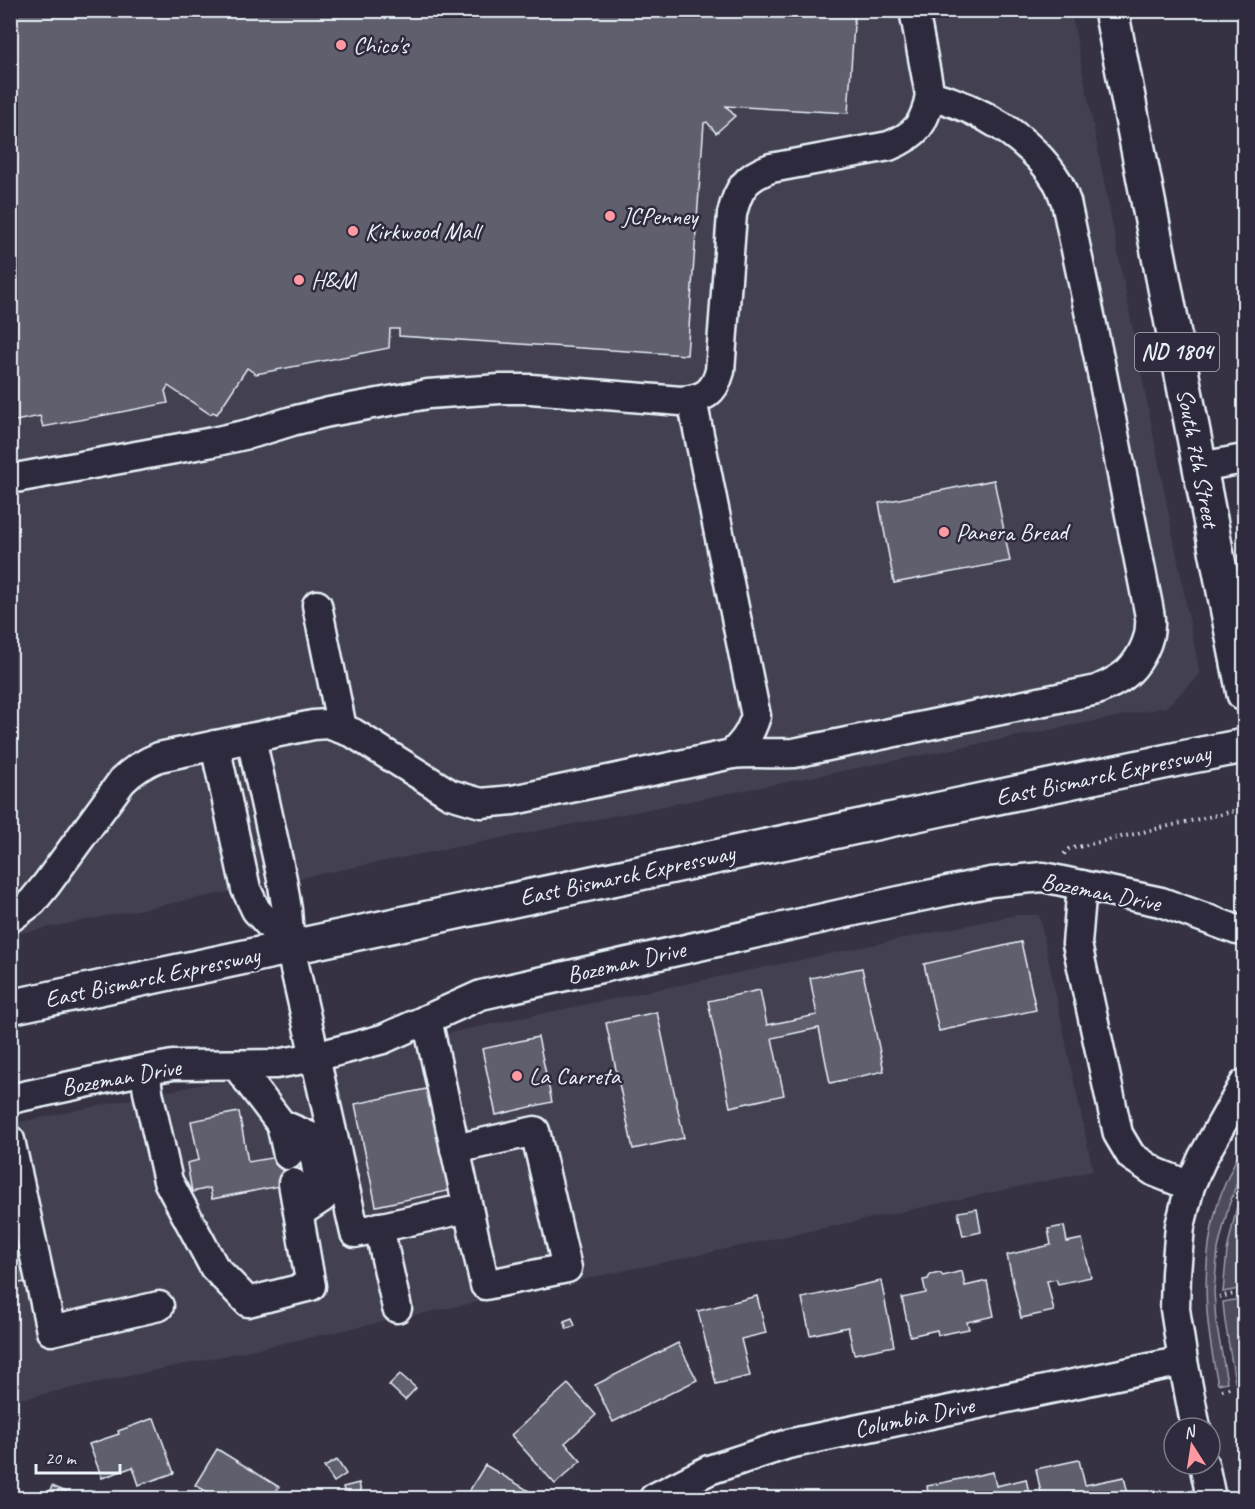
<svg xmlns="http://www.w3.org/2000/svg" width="1255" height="1509" font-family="Caveat,sans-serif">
  <rect width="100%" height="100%" fill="#363244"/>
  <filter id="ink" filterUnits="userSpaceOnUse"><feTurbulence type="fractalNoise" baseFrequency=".0167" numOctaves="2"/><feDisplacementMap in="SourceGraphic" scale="12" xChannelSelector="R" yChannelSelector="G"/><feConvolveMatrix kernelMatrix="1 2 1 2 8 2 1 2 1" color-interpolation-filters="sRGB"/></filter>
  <g filter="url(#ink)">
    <g fill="#433f51">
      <polygon points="11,11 1071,11 1200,675 1166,707 11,935"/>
      <polygon points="1016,915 1039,915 1093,1171 11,1401 10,1124"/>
    </g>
    <g fill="#4d4b5c" stroke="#9a9eaa" stroke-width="1.5">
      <path d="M 1244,1143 L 1244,1163 L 1228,1208 L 1218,1249 L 1214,1291 L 1216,1322 L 1227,1382 L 1218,1384 C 1205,1323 1200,1267 1217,1206 C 1223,1185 1234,1163 1244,1143 Z"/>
      <polygon points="1244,1186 1244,1288 1223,1292 1227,1251 1236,1210"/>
      <polygon points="1244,1298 1244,1393 1241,1391 1235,1382 1225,1321 1223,1302"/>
    </g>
    <g fill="#605e6e" stroke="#e8f1f8" stroke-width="1.5">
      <polygon points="10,10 855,10 848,113 726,106 735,116 716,133 707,122 704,123 687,355 399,336 399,329 390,329 389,348 256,374 247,368 217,414 213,412 210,414 168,386 165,391 168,403 43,427 40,416 10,422"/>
      <polygon points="994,480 1010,561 894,583 879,503"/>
      <polygon points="1021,942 1036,1010 939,1031 924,964"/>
      <polygon points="862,968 884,1071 830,1083 819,1028 772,1038 784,1095 730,1107 708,1001 760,990 767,1025 817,1015 810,978"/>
      <polygon points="657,1012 684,1138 633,1149 606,1023"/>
      <polygon points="538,1037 552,1102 496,1115 482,1049"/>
      <polygon points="431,1088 452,1190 376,1206 355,1104"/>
      <polygon points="239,1112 248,1162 300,1153 305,1181 212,1199 210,1188 192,1192 187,1163 199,1160 191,1121"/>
      <polygon points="10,1208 25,1282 10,1285"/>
      <polygon points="977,1209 981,1232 963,1236 958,1212"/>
      <polygon points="1064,1226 1067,1242 1082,1239 1091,1277 1058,1284 1056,1279 1047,1281 1054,1311 1021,1318 1007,1255 1051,1245 1048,1229"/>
      <polygon points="962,1271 965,1286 987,1281 994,1316 967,1322 969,1329 938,1335 937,1330 910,1336 902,1298 926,1293 923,1280 928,1279 930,1275 940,1273 943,1276"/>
      <polygon points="881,1281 894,1346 854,1354 848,1327 810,1335 802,1298"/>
      <polygon points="757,1296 766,1333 741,1339 750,1376 716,1384 698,1311"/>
      <polygon points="572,1318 575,1326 567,1329 564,1321"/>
      <polygon points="678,1343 697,1380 613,1422 595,1385"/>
      <polygon points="400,1374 416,1388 405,1400 389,1385"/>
      <polygon points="568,1384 596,1415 565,1443 581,1461 555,1484 511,1435"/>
      <polygon points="154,1418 174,1473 139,1485 133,1467 102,1478 89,1444 119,1434 118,1431"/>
      <polygon points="217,1449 279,1487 272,1498 218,1498 195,1485"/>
      <polygon points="337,1460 346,1474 334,1482 324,1467"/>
      <polygon points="1079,1460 1085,1485 1124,1477 1129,1498 1042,1498 1036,1469"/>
      <polygon points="485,1465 541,1498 465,1498"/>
      <polygon points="993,1472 996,1486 1026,1479 1030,1498 929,1498 927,1486"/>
      <polygon points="359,1483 362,1498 346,1498 343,1487"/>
      <polygon points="52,1486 80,1498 47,1498"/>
      <polygon points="913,1491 915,1498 875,1498"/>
    </g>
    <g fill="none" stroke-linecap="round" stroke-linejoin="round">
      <g stroke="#e8f1f8" stroke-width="33">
        <g id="minor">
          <path d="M 692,400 L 756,716 C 750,734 745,741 732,754"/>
          <polyline points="1200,467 1244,459"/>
          <path d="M 10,479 L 213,442 L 253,433 L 292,421 L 329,412 L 428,394 L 500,389 L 531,389 L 681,401 C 704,399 714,393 720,371 L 732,214 C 738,188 746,177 771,168 L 889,146 C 916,135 925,124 930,95"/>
          <polyline points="317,605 342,728"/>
          <polyline points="251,738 282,879 287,910 290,947 355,1233 468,1208 427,1019"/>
          <polyline points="215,745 246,889 256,910 290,947"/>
          <polyline points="1082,885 1077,944 1118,1134 1131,1156 1155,1172 1190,1186"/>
          <path d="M 10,918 L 32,902 L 46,885 L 122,781 C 133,770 144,763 159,757 L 313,725 L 328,724 L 353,733 L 450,794 L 481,803 L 513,800 L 732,754 C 753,752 773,754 794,753 L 1097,690 C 1108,685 1120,680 1129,671 C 1140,660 1150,641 1150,625 C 1151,619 1149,612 1148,606 L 1100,363 L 1066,202 C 1063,195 1061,187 1057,181 C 1030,137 979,108 930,95 L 914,10"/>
          <polyline points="236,1065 281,1124 288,1155"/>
          <polyline points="145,1070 148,1092 168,1181 214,1267 248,1302 311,1286 293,1183"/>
          <polyline points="10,1099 145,1070 173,1065 276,1064 315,1057 383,1039 481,995 899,901 991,882 1043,877 1161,902 1237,930 1244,931"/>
          <polyline points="281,1124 311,1137 322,1198 299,1213"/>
          <polyline points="10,1140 51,1331 159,1306"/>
          <polyline points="455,1149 535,1131 567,1268 485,1285 468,1208"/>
          <polyline points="379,1227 397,1308"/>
          <polyline points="1196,1428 1183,1361 1175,1309 1176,1273 1180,1226 1190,1186 1203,1157 1244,1084"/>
          <polyline points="1204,1464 1211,1498"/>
          <polyline points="654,1498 709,1470 788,1444 1183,1361"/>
        </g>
      </g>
      <g stroke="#e8f1f8" stroke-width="38">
        <g id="major">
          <polyline points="1111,10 1244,694"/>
          <polyline points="10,1007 936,810 1192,756 1244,746"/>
        </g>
      </g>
      <g stroke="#e8f1f8" stroke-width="4" stroke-dasharray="1.5 4.5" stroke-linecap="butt">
        <polyline points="1064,854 1069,849 1234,811"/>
        <polyline points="1219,1297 1244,1292"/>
        <polyline points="1222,1390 1232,1387"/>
        <polyline points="1241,1407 1244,1406"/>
      </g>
      <use href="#minor" stroke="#2f2a3d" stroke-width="28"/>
      <use href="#major" stroke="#2f2a3d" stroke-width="33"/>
    </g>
  </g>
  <g fill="#ff9aa2" stroke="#2f2a3d" stroke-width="2">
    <circle cx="341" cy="45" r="6"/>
    <circle cx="610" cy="216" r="6"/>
    <circle cx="353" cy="231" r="6"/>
    <circle cx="299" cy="280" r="6"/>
    <circle cx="944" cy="532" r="6"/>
    <circle cx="517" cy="1076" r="6"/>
  </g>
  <g text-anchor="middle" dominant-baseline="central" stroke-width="5" stroke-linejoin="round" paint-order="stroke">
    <rect fill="#2f2a3d" stroke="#b0b5c0" stroke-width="1.5" x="1135" y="333" width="84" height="38" rx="4.5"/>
    <g font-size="22" font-weight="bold" fill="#e8f1f8">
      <text x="1177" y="352">ND 1804</text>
    </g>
    <g font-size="24" fill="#e8f1f8" stroke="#2f2a3d" text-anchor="start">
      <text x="353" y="45">Chico's</text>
      <text x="622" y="216">JCPenney</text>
      <text x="365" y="231">Kirkwood Mall</text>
      <text x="311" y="280">H&amp;M</text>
      <text x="956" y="532">Panera Bread</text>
      <text x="529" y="1076">La Carreta</text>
    </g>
    <g font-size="24" fill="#e8f1f8" stroke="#2f2a3d">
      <text transform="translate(1198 458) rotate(79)">South 7th Street</text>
      <text transform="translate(1103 775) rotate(-12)">East Bismarck Expressway</text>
      <text transform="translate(627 875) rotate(-12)">East Bismarck Expressway</text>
      <text transform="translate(1101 892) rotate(11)">Bozeman Drive</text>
      <text transform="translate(626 962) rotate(-13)">Bozeman Drive</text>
      <text transform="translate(152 977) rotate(-12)">East Bismarck Expressway</text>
      <text transform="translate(121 1077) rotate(-10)">Bozeman Drive</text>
      <text transform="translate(914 1417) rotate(-12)">Columbia Drive</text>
    </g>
  </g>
  <rect width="1255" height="1509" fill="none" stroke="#2f2a3d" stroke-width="36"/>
  <rect x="18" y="18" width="1219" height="1473" fill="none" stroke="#e8f1f8" stroke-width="2" filter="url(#ink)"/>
  <g transform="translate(1192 1446) rotate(348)"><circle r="28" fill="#2f2a3d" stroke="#797a88" stroke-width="1.5"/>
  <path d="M0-4.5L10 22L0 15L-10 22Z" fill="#ff9aa2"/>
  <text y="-9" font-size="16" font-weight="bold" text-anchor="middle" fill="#e8f1f8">N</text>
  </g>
  <path d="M36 1464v9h84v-9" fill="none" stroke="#e8f1f8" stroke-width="3"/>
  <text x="45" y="1464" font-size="18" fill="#e8f1f8" stroke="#2f2a3d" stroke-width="4.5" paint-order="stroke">20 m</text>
</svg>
